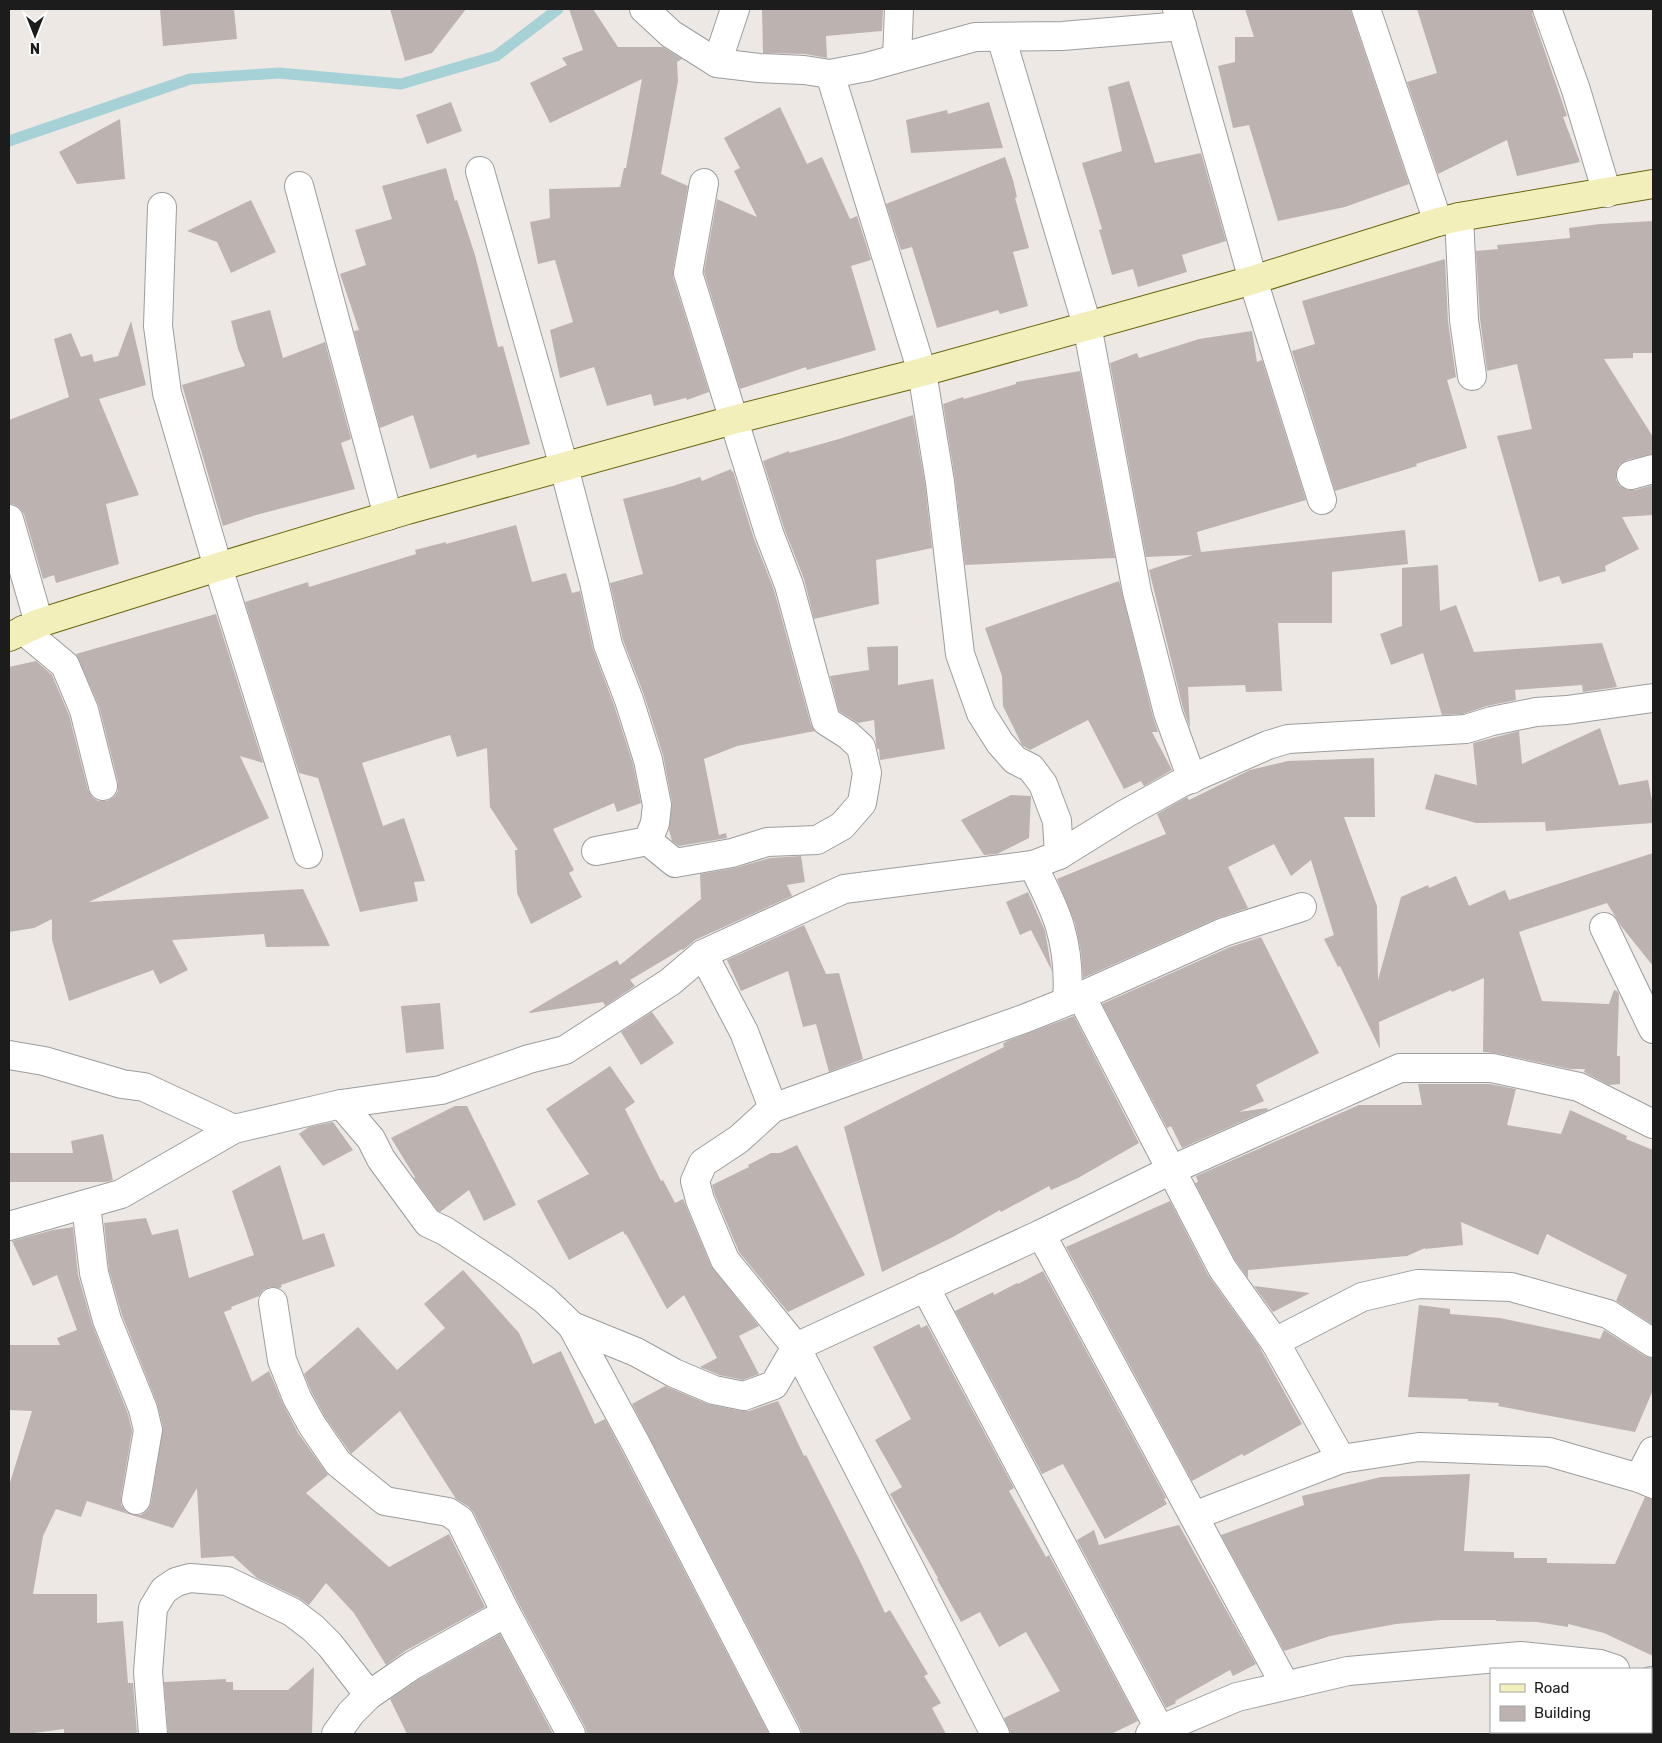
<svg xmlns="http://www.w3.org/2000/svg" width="1662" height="1743" font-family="Rubik,sans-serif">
  <rect width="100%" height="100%" fill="#ede8e3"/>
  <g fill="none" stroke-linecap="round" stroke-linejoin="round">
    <polyline stroke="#a6d2d7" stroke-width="11" points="9,141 190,79 279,73 401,84 496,56 558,9"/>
  </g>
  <g fill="#bcb3b0">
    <polygon points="160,9 234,9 237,39 163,46"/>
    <polygon points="390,9 466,9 432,53 405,61"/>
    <polygon points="569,9 593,9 618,47 663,47 682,59 677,62 678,81 661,174 688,186 673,270 673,277 709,392 687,400 686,398 654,406 651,394 607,406 594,367 560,378 550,330 573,322 555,260 538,264 530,222 550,218 549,189 620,187 624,168 626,168 642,79 550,123 530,83 567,65 562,58 583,50"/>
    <polygon points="762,9 883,9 882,31 826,36 827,58 805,54 763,53"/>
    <polygon points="1245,9 1350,9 1409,184 1345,207 1278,221 1249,125 1233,128 1218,66 1235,62 1235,37 1254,37"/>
    <polygon points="1417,9 1532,9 1532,14 1567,116 1563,117 1580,162 1517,176 1507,140 1438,174 1407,82 1437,73"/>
    <polygon points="1129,81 1155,163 1201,153 1226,241 1182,255 1187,272 1138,287 1133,269 1112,275 1099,230 1102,229 1082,163 1122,151 1108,87"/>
    <polygon points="451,102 462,131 427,144 416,115"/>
    <polygon points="989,102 1003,148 911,153 906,120 947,110 948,114"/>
    <polygon points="780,107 807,164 822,157 850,219 857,216 871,260 851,266 876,350 807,370 806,367 740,389 704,272 717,199 757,217 734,171 740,168 724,138"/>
    <polygon points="120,119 125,179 77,184 59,152"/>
    <polygon points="1005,157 1013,180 1017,197 1015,198 1029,248 1013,252 1028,306 1000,314 998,310 937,328 912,247 901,250 886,204"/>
    <polygon points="446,168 455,201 457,200 475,255 498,347 503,346 530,444 477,458 476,454 430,469 413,415 380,428 354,331 359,330 340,274 366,265 355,230 392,219 382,186"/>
    <polygon points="251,200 276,252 231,273 217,242 187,231"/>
    <polygon points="1653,221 1653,353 1633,353 1633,358 1604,359 1653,437 1653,454 1627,460 1620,464 1616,472 1616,480 1620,486 1628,490 1635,490 1653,485 1653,515 1622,517 1639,549 1605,566 1606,571 1562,584 1559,576 1539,582 1497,436 1532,429 1517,364 1487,371 1480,319 1476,251 1498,249 1497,245 1570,238 1569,228 1600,224"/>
    <polygon points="1445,259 1448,321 1456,377 1447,380 1467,448 1416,464 1417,466 1335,491 1292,351 1315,344 1302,301"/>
    <polygon points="270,310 283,358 325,342 351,439 341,443 355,489 256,515 223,526 182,385 245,366 238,349 231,321"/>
    <polygon points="131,321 146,385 99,399 139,495 106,504 119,564 56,583 54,575 43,579 24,514 19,507 13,504 9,504 9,420 69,397 54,339 71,333 81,357 92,354 94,362 118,356"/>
    <polygon points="1252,331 1257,362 1262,360 1306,500 1197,532 1201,552 1405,530 1408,564 1332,572 1332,623 1278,623 1282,691 1246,692 1245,685 1188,687 1190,728 1183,708 1149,570 1193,555 1146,557 1110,363 1137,353 1139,358 1199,339"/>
    <polygon points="1080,371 1115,558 965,565 955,479 943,404 963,397 964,399 1016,384 1016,382"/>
    <polygon points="913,415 925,484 932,548 876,560 879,604 814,619 804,579 784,528 763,461 789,451 789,453 839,439"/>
    <polygon points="731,469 732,472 733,471 754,539 774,590 811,725 815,731 737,746 704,759 719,835 726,833 727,838 679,846 672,841 669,830 672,802 663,755 644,695 623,640 610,583 643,574 623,499 673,486 700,477 702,481"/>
    <polygon points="516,525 532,582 566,573 572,593 580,591 593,649 614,705 633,764 641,803 617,812 614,803 553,829 574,870 569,873 582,897 531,924 517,893 515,850 518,850 490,807 487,748 457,757 450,735 362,763 383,826 404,818 425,881 414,882 418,901 360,912 318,778 299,773 245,602 308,582 309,587 416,554 415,550 446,542 446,544"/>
    <polygon points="1438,565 1440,611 1456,605 1474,652 1602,643 1617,687 1583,692 1582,685 1515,690 1516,700 1487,706 1463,714 1442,715 1423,653 1391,665 1380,634 1402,626 1402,568"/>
    <polygon points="1119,581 1153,717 1158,732 1152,732 1172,770 1144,786 1141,781 1124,789 1088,720 1030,750 1022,745 1003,706 1002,676 985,628"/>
    <polygon points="216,614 263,763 240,756 269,818 89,902 303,889 330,946 266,947 264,934 172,940 188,970 160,984 153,970 69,1001 52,940 52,919 34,928 9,932 9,667 36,661 52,675 69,715 88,790 92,797 98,801 107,801 114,797 118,791 118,782 99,706 76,654"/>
    <polygon points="898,646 898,685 933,679 945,749 880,760 879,749 877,749 876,743 874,720 858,723 839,711 830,676 869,670 867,647"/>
    <polygon points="1600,728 1619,785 1648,780 1653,806 1653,823 1546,831 1545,822 1476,823 1425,809 1435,774 1477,785 1473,743 1519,731 1522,764"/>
    <polygon points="1374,758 1375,817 1344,817 1377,906 1378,980 1401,897 1428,885 1429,888 1456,876 1469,906 1505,890 1509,900 1653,853 1653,966 1621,926 1607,903 1519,932 1542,1001 1609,1004 1614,990 1617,991 1619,994 1617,1056 1620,1056 1620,1084 1609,1085 1584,1072 1585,1069 1570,1069 1495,1053 1483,1052 1484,978 1452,992 1451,990 1379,1022 1380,1049 1340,966 1338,967 1324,939 1334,935 1311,860 1291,876 1274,844 1228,867 1248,908 1218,918 1083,978 1081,952 1075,923 1057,879 1166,834 1157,814 1187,797 1189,800 1250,770 1288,761"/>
    <polygon points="1011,795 1031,796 1029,838 997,854 984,855 961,820"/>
    <polygon points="801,856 805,882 787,885 792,896 695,940 683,950 682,949 630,980 635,986 605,1006 603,1002 530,1013 529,1012 617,960 620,965 701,899 700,874 735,868 770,858"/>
    <polygon points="1028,892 1045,931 1052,971 1031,930 1020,935 1006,902"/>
    <polygon points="804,925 826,974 839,973 863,1059 829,1072 816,1024 803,1027 788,971 741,991 727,960"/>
    <polygon points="1261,937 1319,1053 1256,1085 1264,1101 1239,1112 1267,1108 1268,1110 1182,1148 1171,1126 1167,1128 1102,1004 1230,947"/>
    <polygon points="440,1003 444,1049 406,1053 401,1006"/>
    <polygon points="652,1012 674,1043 641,1065 621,1032"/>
    <polygon points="1074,1016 1139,1143 1078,1178 1051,1190 1049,1186 1001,1212 1000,1210 953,1237 882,1272 844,1127 1004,1047 1003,1044 1007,1041"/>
    <polygon points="610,1066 635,1102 625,1109 661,1181 663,1180 675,1203 683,1199 711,1266 759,1326 739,1336 759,1374 743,1380 719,1375 700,1367 717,1358 684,1295 667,1309 626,1234 625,1235 623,1231 569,1260 537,1201 589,1174 546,1109"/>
    <polygon points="1418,1084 1490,1084 1516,1089 1507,1125 1561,1134 1570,1110 1627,1136 1626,1139 1653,1150 1653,1325 1616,1301 1627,1275 1547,1234 1538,1255 1461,1222 1463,1245 1425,1249 1425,1248 1407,1256 1248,1270 1248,1278 1235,1260 1195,1183 1198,1182 1196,1176 1359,1105 1422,1105"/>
    <polygon points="455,1106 467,1106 516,1205 484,1221 469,1190 440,1212 438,1211 414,1178 415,1177 391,1138"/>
    <polygon points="333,1122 353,1150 323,1166 299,1134 309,1127"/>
    <polygon points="103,1134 113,1180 107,1182 9,1182 9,1153 73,1153 71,1141"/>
    <polygon points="797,1145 865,1275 788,1312 739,1252 715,1195 712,1185 749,1167 748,1165 771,1153 780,1153"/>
    <polygon points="280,1165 303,1240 324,1233 335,1266 281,1285 282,1287 279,1288 270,1287 263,1290 259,1296 231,1307 232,1309 224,1312 252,1382 269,1371 283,1404 298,1433 328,1475 306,1493 389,1567 449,1534 485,1607 405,1651 386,1665 354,1613 326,1583 309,1605 299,1598 257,1578 233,1556 201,1558 197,1488 173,1528 87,1501 81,1517 56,1509 43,1536 33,1594 97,1594 97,1623 123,1621 128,1683 133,1683 137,1734 64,1734 64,1729 27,1734 9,1734 9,1486 32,1411 9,1410 9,1345 60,1345 57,1338 77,1330 57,1275 33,1286 12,1241 53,1230 73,1227 78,1275 92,1324 128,1414 132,1431 121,1497 121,1505 126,1512 134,1515 141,1515 148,1510 151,1503 163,1427 157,1403 122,1315 109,1270 104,1223 146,1218 152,1235 178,1229 189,1278 254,1255 232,1191"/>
    <polygon points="1170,1201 1208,1275 1259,1346 1302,1424 1244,1456 1242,1454 1192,1481 1066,1247"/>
    <polygon points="463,1270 519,1333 533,1364 561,1351 595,1424 605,1419 622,1451 769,1734 587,1734 585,1727 520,1606 474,1513 469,1507 456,1499 400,1411 351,1454 325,1417 311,1391 304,1374 358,1327 397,1370 445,1328 424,1304"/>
    <polygon points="1043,1271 1166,1498 1164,1499 1167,1504 1105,1539 1063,1464 1042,1474 955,1311 993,1292 994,1295 1017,1283 1018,1284"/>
    <polygon points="1254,1286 1310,1293 1273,1312"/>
    <polygon points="1419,1305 1450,1309 1450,1314 1500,1318 1600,1339 1604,1330 1645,1356 1653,1358 1653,1390 1635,1432 1498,1406 1499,1403 1468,1401 1468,1399 1408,1397"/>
    <polygon points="919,1324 921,1328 927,1325 1014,1488 1009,1491 1046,1557 1049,1555 1138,1721 1111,1734 1011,1734 1004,1718 1060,1691 1026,1632 999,1647 980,1612 961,1622 937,1579 938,1578 890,1494 902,1487 875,1440 911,1419 873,1347"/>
    <polygon points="665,1386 708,1404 741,1411 749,1411 778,1401 804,1456 806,1455 859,1559 885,1613 890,1610 928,1674 924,1676 941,1703 932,1708 946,1734 802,1734 800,1727 632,1404"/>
    <polygon points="1470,1474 1464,1551 1514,1552 1514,1558 1547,1558 1547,1563 1615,1564 1645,1497 1653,1499 1653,1656 1604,1633 1568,1624 1568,1627 1537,1622 1496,1621 1496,1620 1441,1620 1396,1624 1330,1636 1284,1651 1221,1535 1304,1505 1302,1496 1381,1477"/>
    <polygon points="1179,1525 1256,1664 1233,1676 1230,1670 1175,1701 1176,1703 1166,1708 1077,1540 1094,1530 1099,1545"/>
    <polygon points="500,1634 553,1734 407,1734 390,1699 421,1678"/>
    <polygon points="314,1667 312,1734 168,1734 164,1682 226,1679 226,1682 233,1682 233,1690 288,1690"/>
  </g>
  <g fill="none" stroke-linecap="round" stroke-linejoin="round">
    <g stroke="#9d9d9d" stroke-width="30">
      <g id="street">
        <polyline points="644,9 671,34 717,63 759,68 804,70 830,74 922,372 940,482 960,654 981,713 1000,743 1015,760 1031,768 1043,784 1057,821 1059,855"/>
        <polyline points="1177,9 1253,280 1322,500"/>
        <polyline points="1366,9 1438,222"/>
        <polyline points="1547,9 1576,90 1607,193"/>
        <polyline points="1001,37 1087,325 1137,592 1168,713 1192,779"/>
        <polyline points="897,58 899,9"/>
        <polyline points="717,63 735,9"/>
        <polyline points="830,74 867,67 975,37 1062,36 1182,26"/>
        <polyline points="480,171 564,467 594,582 608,645 629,700 648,760 657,805 655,823 648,841 596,851"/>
        <polyline points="299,186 388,516"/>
        <polyline points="162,207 158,326 167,393 218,567 308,854"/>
        <polyline points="1459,217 1464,320 1472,376"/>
        <polyline points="1631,475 1653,469"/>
        <polyline points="9,519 39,623"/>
        <polyline points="23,630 65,665 84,710 103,786"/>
        <polyline points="648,841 675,863 732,853 767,842 817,840 842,826 862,803 867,773 861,747 848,735 826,721 789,585 769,533 688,273 704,183"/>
        <path d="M 1033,865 C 1042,885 1054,906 1060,927 C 1067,951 1069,976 1067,1001"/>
        <polyline points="1604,927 1653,1029"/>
        <polyline points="703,954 744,1032 773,1108"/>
        <polyline points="1081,996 1222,1268 1275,1342 1341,1459"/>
        <polyline points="9,1055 44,1061 122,1084 144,1087 234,1129 341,1104 371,1139 381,1159 428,1223 445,1231 504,1270 545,1300 572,1326 636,1444 786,1734"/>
        <polyline points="341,1104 441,1090 529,1059 565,1050 670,982 703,954 844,889 1033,865 1059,855 1125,814 1181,783 1268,745 1288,739 1466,729 1492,721 1536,712 1567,710 1653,698"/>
        <polyline points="86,1205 94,1273 107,1320 143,1409 148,1430 136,1500"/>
        <polyline points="9,1226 121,1194 234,1129"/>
        <polyline points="1041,1234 1285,1685"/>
        <polyline points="925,1287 1160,1730"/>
        <polyline points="273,1302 282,1360 297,1398 312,1425 338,1463 385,1501 448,1512 460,1520 506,1613 571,1734"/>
        <polyline points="572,1326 636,1352 674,1373 714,1390 744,1396 774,1385 796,1347 1041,1234 1171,1170 1400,1068 1492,1068 1579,1087 1653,1124"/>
        <polyline points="1275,1342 1362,1297 1418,1284 1511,1287 1608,1314 1653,1343"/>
        <polyline points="1639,1478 1653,1451"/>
        <polyline points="1194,1516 1341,1459 1419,1447 1549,1452 1639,1478 1653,1484"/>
        <polyline points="1651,1681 1653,1682"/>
        <polyline points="153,1734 148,1672 153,1608 164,1590 176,1582 190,1578 227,1581 292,1612 313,1628 330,1645 369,1695"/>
        <polyline points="336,1734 351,1713 369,1695 413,1665 506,1613"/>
        <polyline points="995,1734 796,1347 725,1260 700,1200 695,1181 703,1163 739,1139 773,1108 1026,1018 1081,996 1224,932 1302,907"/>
        <polyline points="1150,1734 1237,1697 1348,1671 1521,1656 1600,1664 1615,1669"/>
      </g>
    </g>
    <g stroke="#68670e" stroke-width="30">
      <polyline id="secondary" points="9,637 39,623 218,567 407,510 733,420 922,372 1253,280 1438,222 1459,217 1653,184"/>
    </g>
    <use href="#street" stroke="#fff" stroke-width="28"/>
    <use href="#secondary" stroke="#f3efba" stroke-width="28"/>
  </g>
  <rect width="1662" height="1743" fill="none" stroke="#1c1c1c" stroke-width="20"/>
  <rect x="1490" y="1668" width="162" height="65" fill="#ffffff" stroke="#a4a4a4"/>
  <rect x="1500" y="1684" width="25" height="8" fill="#f3efba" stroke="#a4a4a4"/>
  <text x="1534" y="1693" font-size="15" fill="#1c1c1c">Road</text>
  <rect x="1500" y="1706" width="25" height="15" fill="#bcb3b0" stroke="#a4a4a4"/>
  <text x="1534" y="1718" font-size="15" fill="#1c1c1c">Building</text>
  <g transform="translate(35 35) rotate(180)" stroke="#ffffff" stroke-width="4" paint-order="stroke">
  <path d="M0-4L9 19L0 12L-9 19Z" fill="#1c1c1c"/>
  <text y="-8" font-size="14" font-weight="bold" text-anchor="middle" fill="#1c1c1c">N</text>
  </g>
</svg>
